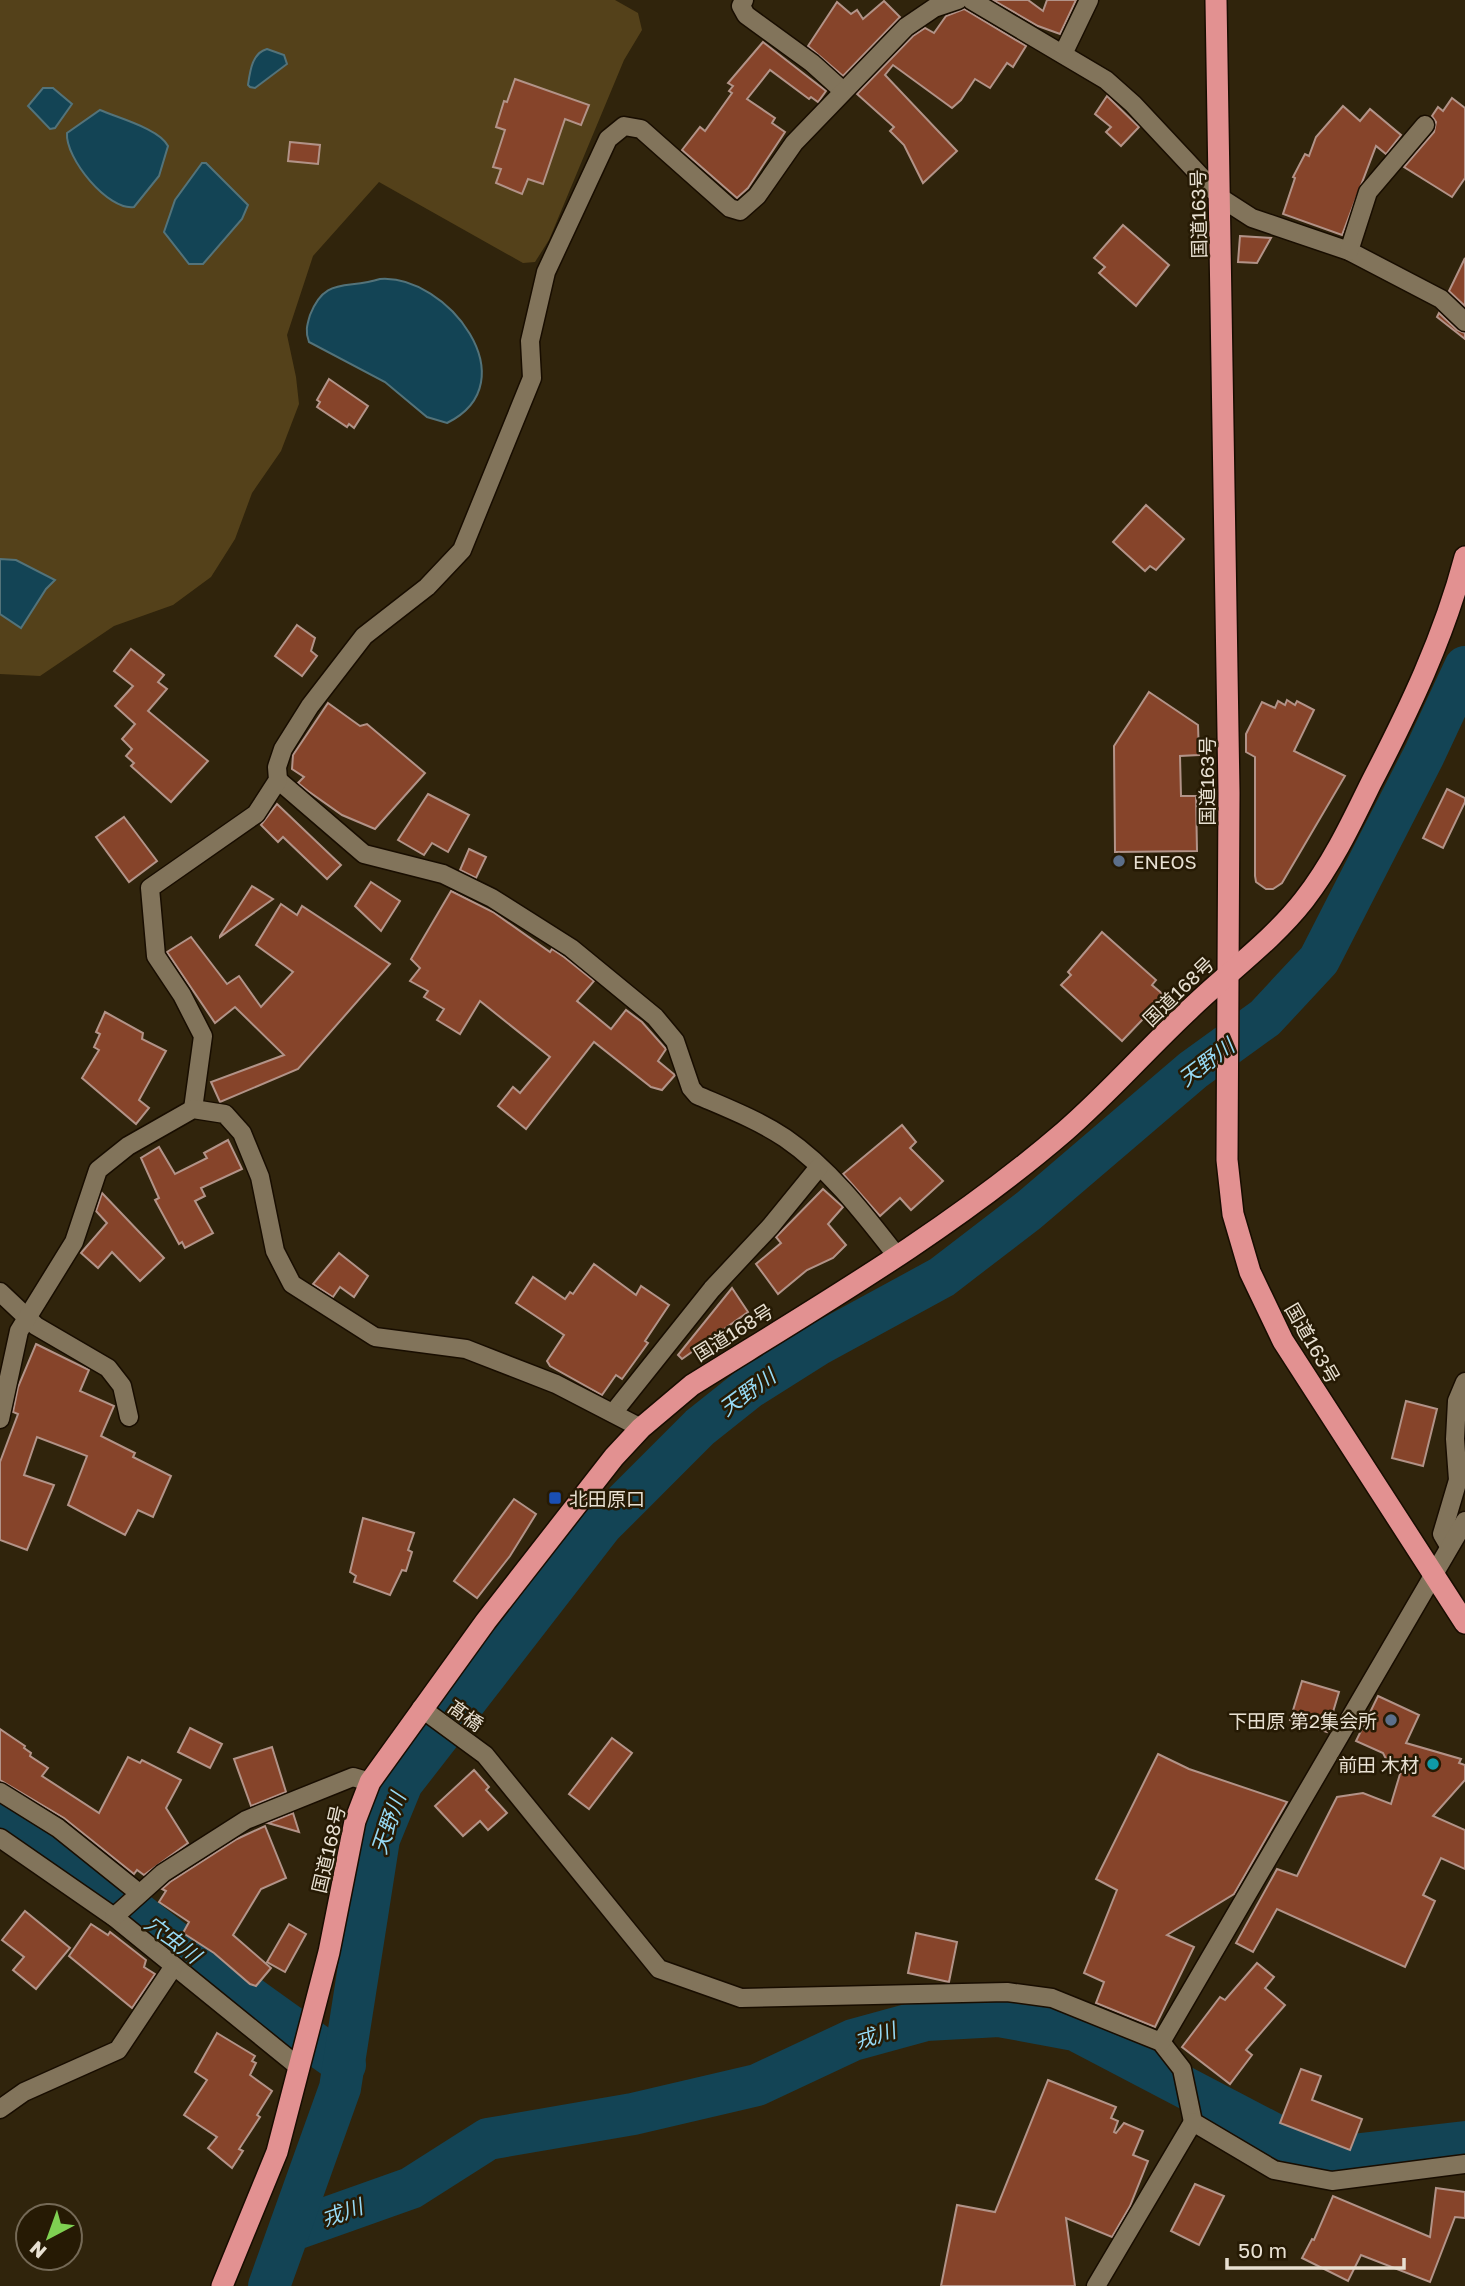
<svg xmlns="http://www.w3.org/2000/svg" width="1465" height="2286" font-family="'Golos Text','Noto Sans JP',sans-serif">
  <rect width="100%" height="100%" fill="#30240c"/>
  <polygon fill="#54411a" points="0,0 615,0 638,13 642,30 624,60 549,240 535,262 523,263 379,182 313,256 287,335 296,377 299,404 281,451 252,493 235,539 211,577 173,605 114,626 40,676 0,674"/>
  <g fill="#134455" stroke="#53737a" stroke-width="2">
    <path d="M 267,49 L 284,55 L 287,64 L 255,88 L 250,87 L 248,85 C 250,71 252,53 267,49 Z"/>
    <polygon points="43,88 53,88 72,104 55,128 50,129 28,106"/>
    <path d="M 100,110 C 118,118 160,129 168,146 L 159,176 L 134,207 C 108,211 65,158 67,133 Z"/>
    <polygon points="202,163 206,163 248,205 242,219 203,264 189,264 164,232 175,200"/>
    <path d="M 380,279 C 447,274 530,382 447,423 L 427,417 L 385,382 L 309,342 C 305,332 307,325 310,315 C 325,276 346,290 380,279 Z"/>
    <polygon points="0,559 16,560 55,580 46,589 21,628 0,614"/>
  </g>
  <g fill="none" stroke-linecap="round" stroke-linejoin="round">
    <g stroke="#134455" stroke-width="42">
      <path d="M 0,1813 C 61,1846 109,1892 163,1933 C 223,1979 284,2022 345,2065"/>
      <polyline points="290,2231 411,2188 488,2139 633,2114 757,2085 853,2040 926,2020 999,2016 1075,2030 1289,2142 1322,2151 1352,2155 1465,2142"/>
      <polyline points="269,2286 340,2088 379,1839 402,1783 602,1525 700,1427 749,1388 819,1344 942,1277 1028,1211 1193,1070 1265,1018 1319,960 1424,755 1465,667"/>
    </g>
  </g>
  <g fill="#86442a" stroke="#b29388" stroke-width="2">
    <polygon points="993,0 1028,0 1043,11 1047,0 1076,0 1060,34 1038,26"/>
    <polygon points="884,1 900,17 843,76 808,46 837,2 851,14 857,10 863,19"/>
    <polygon points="964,9 1026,46 1013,67 1007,63 990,88 975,79 961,100 952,108 893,65 885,75 957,151 923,183 904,145 890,131 894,127 857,94 913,36 925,28 934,33 946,16"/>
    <polygon points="763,42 826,91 818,102 811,97 809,99 770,70 747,99 775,118 772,123 785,132 748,188 737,198 682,150 700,127 705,131 732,93 729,91 733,86 728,83"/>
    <polygon points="515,79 589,105 581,125 565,119 543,184 528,179 522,194 496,183 501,169 493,167 505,130 496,127 504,101 507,102"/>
    <polygon points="1107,96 1139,127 1121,146 1106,132 1111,127 1095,114"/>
    <polygon points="1452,98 1465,108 1465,178 1452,197 1404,167 1434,132 1436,122 1432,116 1438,107 1443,111"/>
    <polygon points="1343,106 1360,121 1370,109 1401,135 1386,154 1376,146 1342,235 1283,214 1295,178 1293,177 1305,154 1309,156 1316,137"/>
    <polygon points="290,142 320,145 318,164 288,161"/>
    <polygon points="1123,225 1169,265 1136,306 1099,273 1105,267 1094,258"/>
    <polygon points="1240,236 1271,238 1257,263 1238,262"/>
    <polygon points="1465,258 1465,306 1449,291"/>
    <polygon points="1439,313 1457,330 1465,333 1465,339 1437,317"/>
    <polygon points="329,379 368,406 354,428 349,424 347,427 317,407 320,402 317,400"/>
    <polygon points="1146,505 1184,539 1156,570 1150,566 1145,571 1113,542"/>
    <polygon points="297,625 315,638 311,651 317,656 302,676 275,656"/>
    <polygon points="131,649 164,675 158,682 167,689 148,711 208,761 171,802 131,766 134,763 126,756 132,749 122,739 135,724 115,706 133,686 114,671"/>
    <polygon points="1149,692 1198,725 1199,755 1180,756 1181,796 1196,796 1197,851 1115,852 1114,746"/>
    <polygon points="1287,700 1295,705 1297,701 1314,710 1294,751 1345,776 1282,883 1273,889 1266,889 1256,882 1255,876 1255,757 1246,752 1246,734 1262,702 1275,708 1278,701 1285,705"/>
    <polygon points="328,703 360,726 367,724 425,773 375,829 342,815 308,791 298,783 304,777 292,769 293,755"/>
    <polygon points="1447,789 1465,798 1465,802 1443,848 1423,838"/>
    <polygon points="428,794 469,815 448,852 432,843 424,855 398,840"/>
    <polygon points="277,804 341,865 327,879 283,837 278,842 261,825"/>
    <polygon points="124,817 157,861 129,882 96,837"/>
    <polygon points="469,849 486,857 476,878 460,870"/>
    <polygon points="371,882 400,901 381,931 355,906"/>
    <polygon points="252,886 273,899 220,937 220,936"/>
    <polygon points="451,891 493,912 550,952 552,949 564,957 594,981 577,1001 611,1029 626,1010 642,1022 666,1049 658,1061 675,1075 662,1090 651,1087 594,1042 526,1129 498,1106 513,1087 520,1093 550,1057 480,1001 460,1034 437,1020 444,1009 424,997 428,991 410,981 420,968 411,959"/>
    <polygon points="281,904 297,915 302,906 390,964 298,1069 220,1102 211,1082 284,1055 235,1007 215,1023 167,952 191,937 227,984 239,976 261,1007 293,972 256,945"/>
    <polygon points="1102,932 1156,980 1152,985 1165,996 1122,1041 1061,985 1071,975 1068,972"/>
    <polygon points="105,1012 143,1033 142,1039 166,1051 139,1100 149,1108 136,1124 82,1078 99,1050 94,1047 100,1034 96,1032"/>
    <polygon points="902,1125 916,1142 910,1148 943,1181 911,1210 900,1198 880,1216 843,1174"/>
    <polygon points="228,1140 242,1169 201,1188 205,1196 195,1201 213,1233 185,1248 182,1242 179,1244 155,1200 159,1198 141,1158 159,1147 175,1174 207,1158 204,1153"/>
    <polygon points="823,1189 843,1207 828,1224 846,1245 833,1258 807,1270 778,1294 756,1264 781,1243 776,1237"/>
    <polygon points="102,1193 164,1258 140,1281 112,1252 98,1268 81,1253 107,1223 96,1211"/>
    <polygon points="339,1253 368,1276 354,1297 340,1287 333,1297 313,1284"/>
    <polygon points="594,1264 636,1295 641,1286 669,1305 645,1341 648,1343 622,1379 616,1375 602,1395 550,1366 547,1361 564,1335 516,1303 533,1277 565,1299 570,1292 573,1294"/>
    <polygon points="732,1288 748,1312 682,1359 678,1355"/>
    <polygon points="36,1344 89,1370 80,1391 114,1406 101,1436 135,1453 133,1457 171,1476 153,1517 138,1510 125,1535 68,1505 87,1456 37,1437 24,1475 54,1485 27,1550 0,1540 0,1462 18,1414 13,1412 18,1387"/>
    <polygon points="1406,1401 1437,1409 1423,1466 1392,1458"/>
    <polygon points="514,1499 536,1514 510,1556 477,1598 454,1581"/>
    <polygon points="363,1518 414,1533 408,1550 412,1552 406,1571 402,1570 390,1595 354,1582 356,1576 350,1572"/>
    <polygon points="1302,1681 1339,1692 1327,1732 1290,1720"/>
    <polygon points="1378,1696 1419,1715 1406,1743 1461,1759 1459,1763 1465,1765 1465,1780 1433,1816 1465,1830 1465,1869 1441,1858 1423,1895 1435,1901 1405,1967 1277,1909 1253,1952 1236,1943 1277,1869 1297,1876 1337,1797 1363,1793 1391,1804 1403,1764 1386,1759 1383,1753 1356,1741"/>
    <polygon points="190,1728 222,1744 210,1768 178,1752"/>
    <polygon points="0,1729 25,1746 24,1748 31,1753 30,1756 48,1768 42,1776 99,1813 128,1757 140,1763 142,1760 181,1780 166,1808 188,1843 144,1875 137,1870 134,1874 64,1818 0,1780"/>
    <polygon points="612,1738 632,1753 589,1809 569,1794"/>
    <polygon points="272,1747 286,1792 251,1806 234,1759"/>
    <polygon points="1158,1754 1189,1769 1287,1802 1234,1894 1167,1935 1194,1947 1155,2027 1096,2003 1104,1982 1084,1973 1117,1890 1096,1879"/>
    <polygon points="474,1770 489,1787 486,1790 507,1813 488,1830 480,1821 463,1836 435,1806"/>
    <polygon points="293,1813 299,1832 268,1823"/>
    <polygon points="265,1826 286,1878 261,1889 233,1935 271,1968 256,1986 250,1984 214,1953 183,1933 189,1922 159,1902 166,1891 162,1889 170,1882 237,1839"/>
    <polygon points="25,1911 70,1948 36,1989 13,1970 24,1957 2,1940"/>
    <polygon points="91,1924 108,1935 110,1932 146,1960 144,1967 155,1974 132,2008 69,1956"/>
    <polygon points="289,1924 306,1934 285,1972 267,1962"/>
    <polygon points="916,1933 957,1942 949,1982 908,1973"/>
    <polygon points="1257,1963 1274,1977 1265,1988 1285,2005 1246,2050 1252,2055 1230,2084 1182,2047 1220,1997 1225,2000"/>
    <polygon points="217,2033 255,2056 252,2061 256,2063 250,2075 272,2091 257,2115 260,2117 239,2149 243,2151 232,2168 208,2148 217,2137 184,2115 207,2080 195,2072"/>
    <polygon points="1301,2069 1321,2076 1312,2100 1362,2119 1350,2150 1280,2123"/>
    <polygon points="1048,2080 1116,2107 1111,2118 1118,2121 1114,2132 1116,2133 1124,2123 1143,2131 1133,2155 1148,2161 1130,2206 1112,2237 1066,2218 1075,2286 941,2286 957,2205 995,2212"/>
    <polygon points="1195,2184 1224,2196 1199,2245 1171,2231"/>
    <polygon points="1436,2188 1465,2192 1465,2218 1455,2217 1430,2282 1361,2255 1348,2281 1302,2258 1312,2239 1314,2240 1333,2196 1430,2237"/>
  </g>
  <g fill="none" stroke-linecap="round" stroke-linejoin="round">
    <g stroke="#180d00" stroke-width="21">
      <g id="minor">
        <polyline points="744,0 741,6 746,15 812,63 842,90"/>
        <polyline points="971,0 1106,80 1133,104 1221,198 1252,218 1349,251 1441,299 1465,322"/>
        <polyline points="1063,54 1089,0"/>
        <polyline points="1349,251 1368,192 1425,125"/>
        <path d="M 278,780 L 364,854 L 443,874 L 492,898 L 571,948 L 655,1017 L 675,1041 L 691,1088 L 697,1095 C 727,1108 758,1120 785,1138 C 829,1168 865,1215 897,1256"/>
        <polyline points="193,1109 203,1036 182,995 156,956 150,888 256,814 278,780 277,767 283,749 310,706 364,636 427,587 462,550 532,378 530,341 546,272 608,139 624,126 641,129 730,208 740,211 757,196 794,143 906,27 934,8 958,0"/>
        <polyline points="0,1292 36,1326 108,1368 122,1386 129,1417"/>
        <polyline points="613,1413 712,1289 770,1227 819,1167"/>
        <polyline points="0,1419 19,1331 74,1242 98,1170 128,1146 193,1109 225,1114 242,1133 260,1177 275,1251 292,1284 375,1337 466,1349 556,1384 641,1428"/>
        <polyline points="1449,1546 1442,1534 1458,1480 1455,1439 1457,1401 1465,1382"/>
        <polyline points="421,1708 485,1755 659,1969 741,1998 1007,1992 1052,1998 1161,2042 1182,2069 1193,2122 1274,2170 1332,2181 1465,2164"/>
        <polyline points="0,1792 58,1828 139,1893"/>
        <polyline points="0,1838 114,1917 300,2068"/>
        <polyline points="114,1917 163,1873 246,1820 353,1777 370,1782"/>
        <polyline points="1161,2042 1465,1521"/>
        <polyline points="0,2109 24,2092 118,2050 174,1966"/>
        <polyline points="1096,2286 1193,2122"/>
      </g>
    </g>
    <g stroke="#180d00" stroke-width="24">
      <g id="highway">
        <polyline points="1216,0 1229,793 1227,1160 1233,1214 1250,1272 1283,1341 1465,1623"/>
        <path d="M 222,2286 L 277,2152 L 329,1952 L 355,1821 L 370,1782 L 486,1621 L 614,1457 L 641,1428 L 692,1385 C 819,1306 950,1230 1064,1132 C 1109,1093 1147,1049 1190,1009 C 1227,973 1272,941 1304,900 C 1332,864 1351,824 1371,783 C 1409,710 1444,637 1465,557"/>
      </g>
    </g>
    <use href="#minor" stroke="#82745b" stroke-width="18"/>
    <use href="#highway" stroke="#e29191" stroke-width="21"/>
  </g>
  <g fill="#5c6f8a" stroke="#261a04" stroke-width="2.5">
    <circle cx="1119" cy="861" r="7"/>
    <circle cx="1391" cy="1720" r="7"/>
  </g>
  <rect fill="#1a4fb4" stroke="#261a04" stroke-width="2.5" x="548" y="1491" width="14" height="14" rx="3.5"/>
  <circle fill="#0f9aa8" stroke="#261a04" stroke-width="2.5" cx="1433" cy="1764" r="7"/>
  <g text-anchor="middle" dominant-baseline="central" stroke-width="5" stroke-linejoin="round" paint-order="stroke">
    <g font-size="19" fill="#e8e0d2" stroke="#261a04">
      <text transform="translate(1198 214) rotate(-91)">国道163号</text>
      <text transform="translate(1206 781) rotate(-90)">国道163号</text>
      <text transform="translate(1178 991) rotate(-44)">国道168号</text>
      <text transform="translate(733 1332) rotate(-32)">国道168号</text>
      <text transform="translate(1313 1343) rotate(60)">国道163号</text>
      <text transform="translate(466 1715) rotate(36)">髙橋</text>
      <text transform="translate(328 1849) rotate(-77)">国道168号</text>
    </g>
    <g font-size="19" fill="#e8e0d2" stroke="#261a04" text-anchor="start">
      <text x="1133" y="861">ENEOS</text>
      <text x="569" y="1498">北田原口</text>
      <text x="1377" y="1720" text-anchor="end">下田原 第2集会所</text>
      <text x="1419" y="1764" text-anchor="end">前田 木材</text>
    </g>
    <g font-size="21" font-style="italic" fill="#96d9f4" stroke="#261a04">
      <text transform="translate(1206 1062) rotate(-37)">天野川</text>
      <text transform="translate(747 1392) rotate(-36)">天野川</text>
      <text transform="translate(388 1823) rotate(-71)">天野川</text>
      <text transform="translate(173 1939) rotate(37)">穴虫川</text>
      <text transform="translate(875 2035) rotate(-17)">戎川</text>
      <text transform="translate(342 2212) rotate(-19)">戎川</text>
    </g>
  </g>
  <g transform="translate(49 2237) rotate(221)"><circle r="33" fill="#261a04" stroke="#746956" stroke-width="2"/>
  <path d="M0-5L12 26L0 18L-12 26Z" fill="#7fd052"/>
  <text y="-10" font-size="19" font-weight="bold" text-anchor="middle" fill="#e8e0d2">N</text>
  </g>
  <path d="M1227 2258v10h177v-10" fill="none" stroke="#e8e0d2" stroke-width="3.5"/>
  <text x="1238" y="2258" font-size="21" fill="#e8e0d2" stroke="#261a04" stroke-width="5" paint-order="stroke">50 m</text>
</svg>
